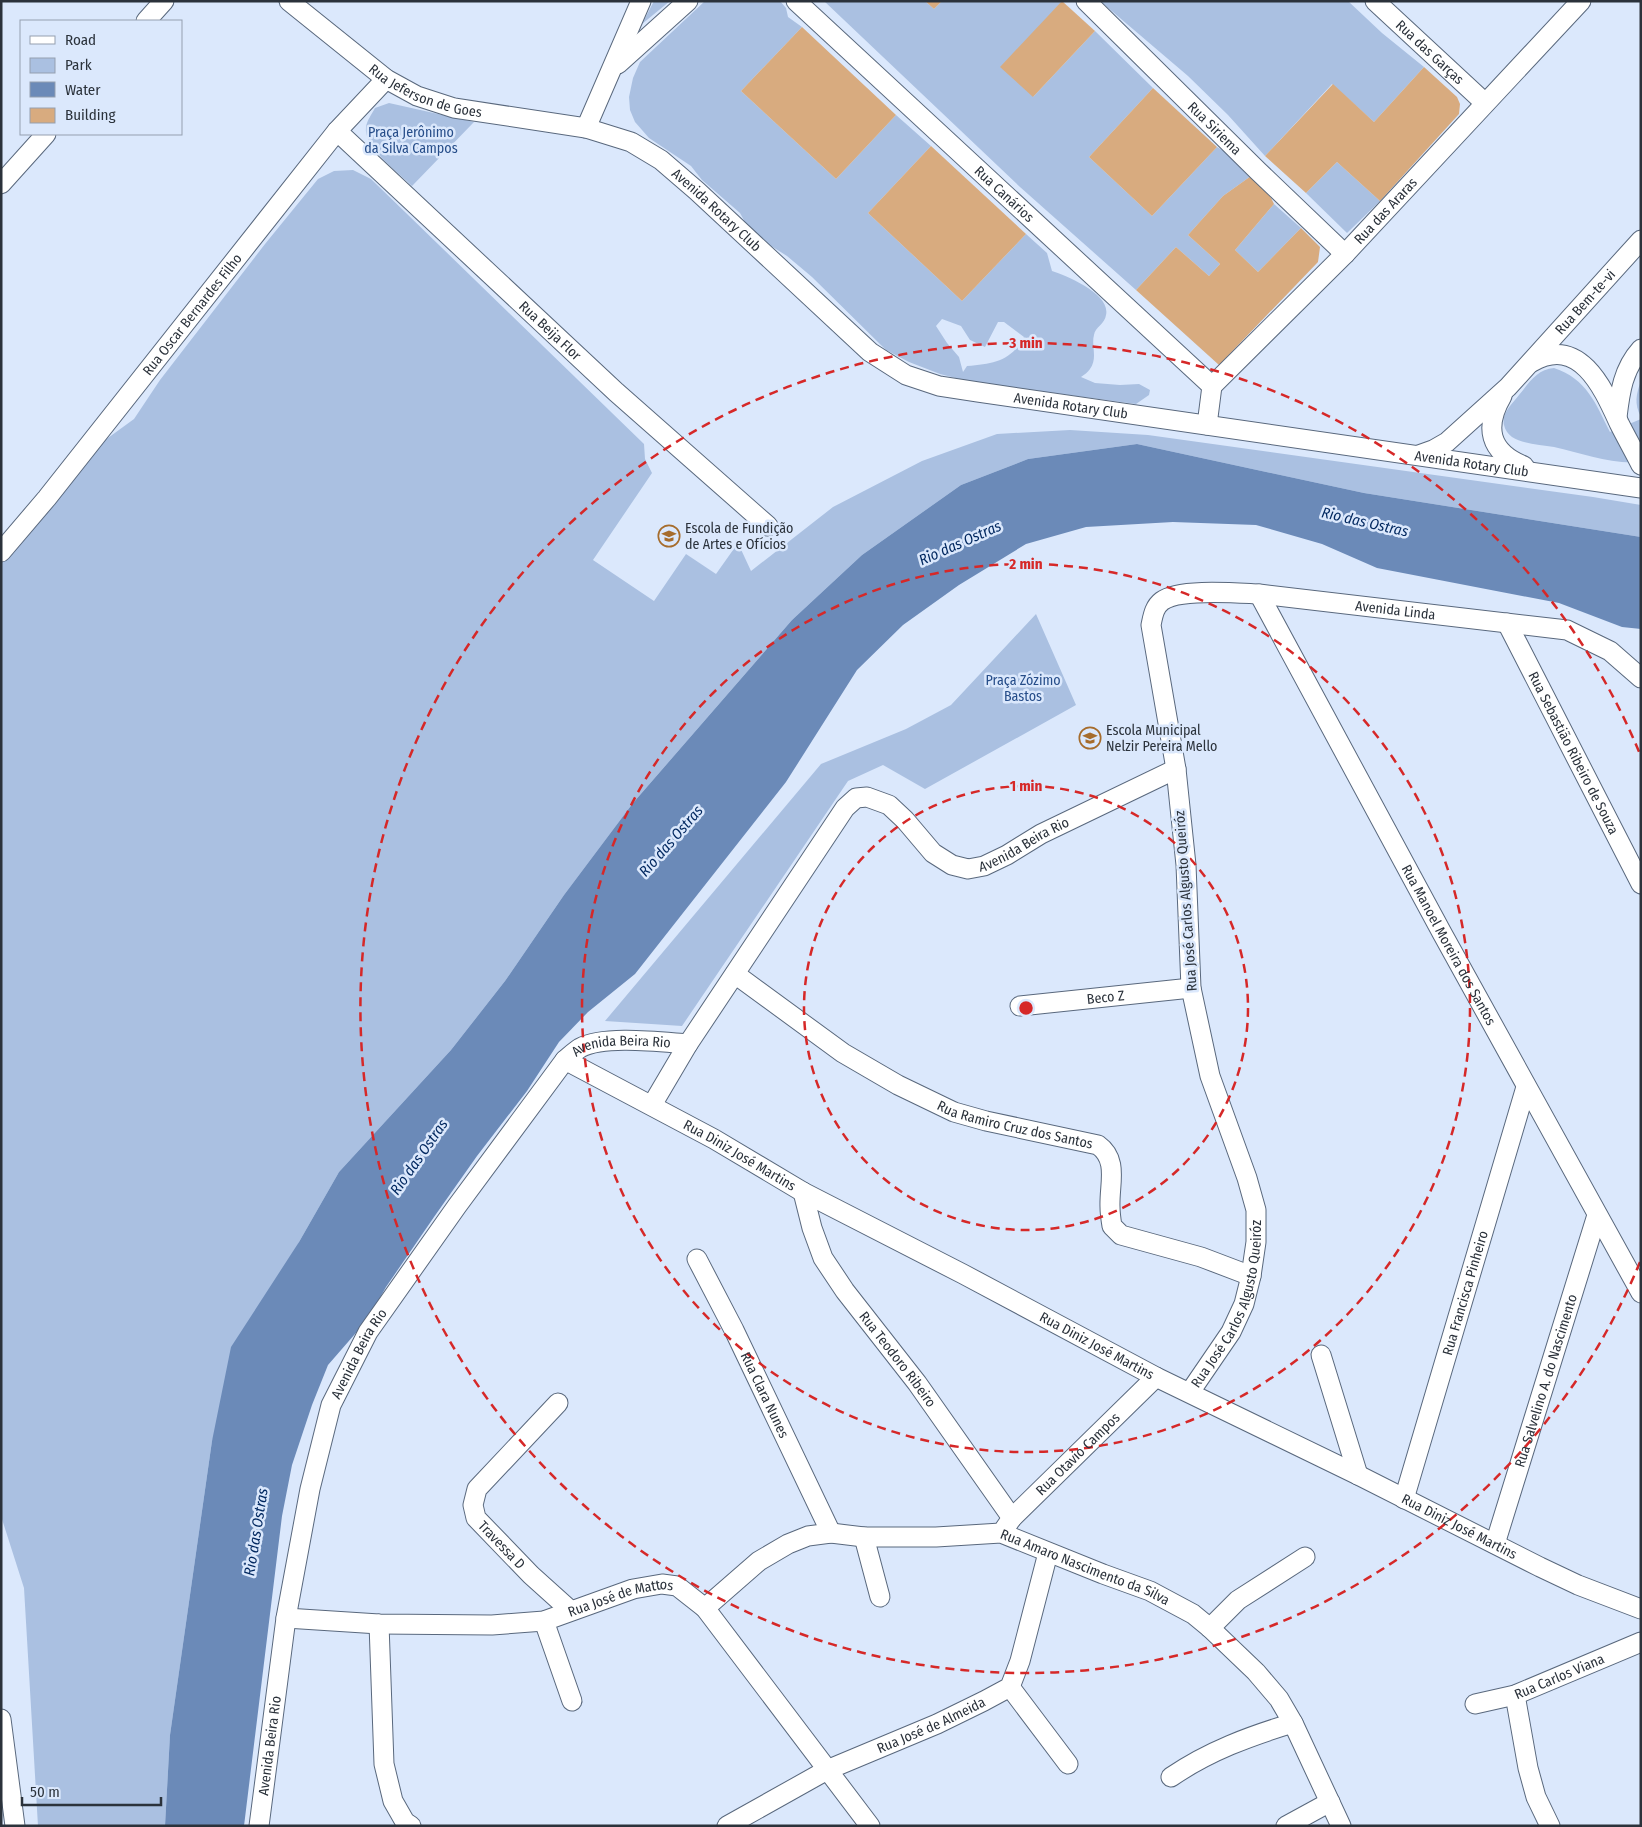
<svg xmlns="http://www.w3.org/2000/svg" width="1642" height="1827" font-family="'Fira Sans Condensed',sans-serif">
  <rect width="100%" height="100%" fill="#dbe8fc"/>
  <g fill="#aac0e1" fill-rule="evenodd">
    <polygon points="654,1 670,1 642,24"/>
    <path d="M 705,1 L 780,1 L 786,8 L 788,17 L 802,27 L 741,91 L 836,179 L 896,115 L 931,146 L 868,213 L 962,301 L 1026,234 L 1047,253 L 1052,271 C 1067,276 1111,294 1106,315 C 1105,324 1095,327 1094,335 C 1091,346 1098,358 1090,369 C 1088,372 1084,375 1081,377 L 1095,383 L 1120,385 L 1139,384 L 1150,390 L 1149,395 L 1136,404 L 971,382 L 940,374 L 909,362 L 886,350 L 812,277 L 787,256 L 768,244 L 746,224 L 740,213 L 702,180 L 691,166 L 649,138 L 635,122 L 630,110 L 629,97 L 633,78 L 640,62 ZM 942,319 L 961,326 L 970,340 L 985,347 L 998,322 L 1004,322 L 1024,337 C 1010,362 994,363 967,366 L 963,372 L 959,357 L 947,343 L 936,326 Z"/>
    <polygon points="824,1 925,1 934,9 942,1 1062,1 1033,97 1095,31 1153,88 1089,157 1152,216 1217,147 1258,171 1223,196 1188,235 1220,264 1209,276 1176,247 1136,290 1020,187"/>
    <polygon points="1100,1 1348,1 1382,33 1424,67 1374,122 1332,84 1265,156 1228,115 1188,76"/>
    <path d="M 389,103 L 474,122 L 412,186 C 399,173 363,147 366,127 C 367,120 372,114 375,108 Z"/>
    <polygon points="1337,162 1380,201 1347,233 1306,193"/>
    <polygon points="353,170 371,179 644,444 645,459 652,473 593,560 654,601 686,554 716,574 738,543 751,571 833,507 922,461 997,434 1070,430 1148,435 1593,497 1641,505 1641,537 1364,493 1137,444 1028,459 961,485 862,555 792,620 633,803 564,895 505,981 451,1050 339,1172 299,1242 212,1441 170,1735 165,1826 38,1826 24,1588 1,1516 1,564 101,443 134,419 160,380 265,244 318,179 334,171"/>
    <polygon points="1274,204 1301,228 1258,272 1235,250"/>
    <path d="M 1554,368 C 1587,379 1596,404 1610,432 L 1641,419 L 1641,462 C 1612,465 1582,453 1554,447 C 1541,445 1523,444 1512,437 C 1508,434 1505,430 1504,425 C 1501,413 1513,403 1519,395 C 1529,383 1537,369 1554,368 Z"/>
    <path d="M 1641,381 L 1641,417 C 1634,404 1636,394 1641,381 Z"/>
    <polygon points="1036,614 1076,705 925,789 883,765 848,781 682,1026 605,1021 821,764 906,729 951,705"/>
  </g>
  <polygon fill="#6b8ab8" points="1137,444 1364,493 1641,537 1641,629 1622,627 1559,603 1377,568 1322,544 1256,525 1173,522 1086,527 1026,544 959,585 903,625 857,670 786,782 635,974 588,1012 559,1042 527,1091 477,1156 434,1217 386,1287 368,1319 328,1365 312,1405 292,1465 282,1516 244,1826 165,1826 170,1735 212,1441 231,1347 299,1242 339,1172 451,1050 505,981 564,895 633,803 792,620 862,555 961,485 1028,459"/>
  <g fill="#d8ab7f">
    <polygon points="925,1 942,1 934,9"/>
    <polygon points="1062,1 1095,31 1033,97 1000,67"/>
    <polygon points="802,27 896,115 836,179 741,91"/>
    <polygon points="1424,67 1457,97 1460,104 1459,114 1380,201 1337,162 1306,193 1265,156 1333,84 1374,122"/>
    <polygon points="1153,88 1217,147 1152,216 1089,157"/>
    <polygon points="931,146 1026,234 962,301 868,213"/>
    <polygon points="1258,171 1274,204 1235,250 1258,272 1301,228 1320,247 1318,262 1219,365 1136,290 1176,247 1209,276 1220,264 1188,235 1223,196"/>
  </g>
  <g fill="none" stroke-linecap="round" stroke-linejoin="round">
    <g stroke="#59687d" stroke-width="21">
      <g id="minor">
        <path id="s1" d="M 289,1 L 386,79 L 417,96 L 454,108 L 586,128 L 631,142 L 661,160 L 697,191 L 870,352 L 906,375 L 939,386 L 978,392 L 1641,488"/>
        <path id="s2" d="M 796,1 L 1212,386"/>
        <path id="s3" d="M 1086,1 L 1258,171 L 1345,254"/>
        <path id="s4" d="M 1375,1 L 1485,103"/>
        <polyline points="146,21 164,1"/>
        <polyline points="618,64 688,1"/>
        <polyline points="586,128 641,1"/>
        <path id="s5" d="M 337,131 L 616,392 L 768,526"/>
        <polyline points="1,184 46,134"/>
        <path d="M 1532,362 C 1580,335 1603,388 1619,423 C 1626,437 1634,451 1641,465"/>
        <path d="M 1502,396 C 1484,427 1489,452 1524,466"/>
        <path d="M 1617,417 C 1620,392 1623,369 1641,349"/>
        <path id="s6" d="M 1207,425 L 1212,386 L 1345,254 L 1581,1"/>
        <path id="s7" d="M 1419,455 L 1433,450 L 1447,442 L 1508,387 L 1641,240"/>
        <path id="s8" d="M 1,552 L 47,498 L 337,131 L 386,79"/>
        <path id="s9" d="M 1259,594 L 1442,933 L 1641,1293"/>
        <path id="s10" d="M 1507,623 L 1641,884"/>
        <path id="s11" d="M 735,974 L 843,1053 L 898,1085 L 954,1112 L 986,1121 L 1098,1145 C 1119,1160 1109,1184 1110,1207 C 1110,1213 1111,1220 1112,1226 L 1121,1235 L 1201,1257 L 1251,1276"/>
        <path id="s12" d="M 1020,1006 L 1191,988"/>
        <path id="s13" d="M 565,1060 L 714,1139 L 803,1192 L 963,1274 L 1156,1377 L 1358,1475 L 1540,1567 L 1578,1585 L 1641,1609"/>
        <polyline points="652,1105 688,1044"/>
        <path id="s14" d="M 803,1192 L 812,1228 L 823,1258 L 845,1291 L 917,1383 L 1012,1518"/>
        <path id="s15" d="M 697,1259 L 734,1330 L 831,1533"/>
        <polyline points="1321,1355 1358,1475"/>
        <path id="s16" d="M 1190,1392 L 1231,1332 L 1244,1304 L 1251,1276 L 1256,1242 L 1256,1210 L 1247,1178 L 1210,1076 L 1191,988 L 1186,865 L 1176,769 L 1151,625 C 1153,616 1154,607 1162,601 C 1179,588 1237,593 1259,594 L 1567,630 L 1610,651 L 1641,678"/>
        <path id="s17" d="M 558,1403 L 477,1489 L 473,1505 L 476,1518 L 531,1575 L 571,1611"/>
        <path id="s18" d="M 1404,1499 L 1526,1087"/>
        <path id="s19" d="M 1005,1528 L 1012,1518 L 1156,1377"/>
        <polyline points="864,1537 880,1597"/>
        <path id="s20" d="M 1495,1544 L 1597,1215"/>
        <path id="s21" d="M 705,1608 L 759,1561 L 788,1544 L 808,1536 L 831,1533 L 864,1537 L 936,1537 L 1001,1533 L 1103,1574 L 1150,1591 L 1193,1614 L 1210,1628 L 1256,1672 L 1279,1699 L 1293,1723 L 1341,1826"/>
        <path id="s22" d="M 286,1618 L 379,1624 L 492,1625 L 544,1621 L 633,1589 L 662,1584 L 677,1586 L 705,1608 L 870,1826"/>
        <polyline points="544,1621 572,1701"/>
        <polyline points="379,1624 384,1764 393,1801 405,1822 411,1826"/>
        <polyline points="1210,1628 1238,1600 1305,1557"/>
        <polyline points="1010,1687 1068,1764"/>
        <polyline points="1515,1695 1528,1768 1536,1797 1550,1826"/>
        <path id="s23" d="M 1475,1704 L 1515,1695 L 1641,1642"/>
        <polyline points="1,1719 15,1826"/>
        <path d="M 1171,1777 C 1209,1751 1250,1736 1293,1723"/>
        <path id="s24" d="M 259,1826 L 286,1618 L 310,1489 L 331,1405 L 368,1332 L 457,1206 L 565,1060 C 570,1056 575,1051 580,1048 C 604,1035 660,1042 688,1044 L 845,808 L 856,798 L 867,797 L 889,805 L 905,820 L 933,853 L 952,865 L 968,869 L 984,866 L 1007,855 L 1041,834 L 1176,769"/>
        <path id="s25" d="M 727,1826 L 827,1770 L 937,1724 L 984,1701 L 1010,1687 L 1020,1661 L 1048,1553"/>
        <polyline points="1286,1826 1330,1802"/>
      </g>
    </g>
    <use href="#minor" stroke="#fff" stroke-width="19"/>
  </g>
  <g fill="none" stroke="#d62828" stroke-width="2.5" stroke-dasharray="9 6">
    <circle cx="1026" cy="1008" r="222"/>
    <circle cx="1026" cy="1008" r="444"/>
    <path d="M1640 1262A665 665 0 1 1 1640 754"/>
  </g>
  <defs>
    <g id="school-ring" transform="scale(1.125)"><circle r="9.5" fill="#dbe8fc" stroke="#a66c2c" stroke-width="1.5"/><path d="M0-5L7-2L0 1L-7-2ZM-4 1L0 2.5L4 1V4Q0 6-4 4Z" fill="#a66c2c"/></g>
  </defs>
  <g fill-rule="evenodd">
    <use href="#school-ring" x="669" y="536"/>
    <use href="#school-ring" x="1090" y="738"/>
  </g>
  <g text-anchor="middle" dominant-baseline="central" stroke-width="5" stroke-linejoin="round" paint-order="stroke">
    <g font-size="14" fill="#2b323b" stroke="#dbe8fc">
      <text stroke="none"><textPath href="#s4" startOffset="75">Rua das Garças</textPath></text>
      <text stroke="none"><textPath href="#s1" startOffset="166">Rua Jeferson de Goes</textPath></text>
      <text stroke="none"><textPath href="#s3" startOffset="181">Rua Siriema</textPath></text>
      <text stroke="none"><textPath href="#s2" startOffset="284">Rua Canários</textPath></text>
      <text stroke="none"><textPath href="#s1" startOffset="489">Avenida Rotary Club</textPath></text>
      <text stroke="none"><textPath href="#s6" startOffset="286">Rua das Araras</textPath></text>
      <text stroke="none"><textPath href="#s7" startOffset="228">Rua Bem-te-vi</textPath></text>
      <text stroke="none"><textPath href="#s8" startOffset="305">Rua Oscar Bernardes Filho</textPath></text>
      <text stroke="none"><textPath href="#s5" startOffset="292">Rua Beija Flor</textPath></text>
      <text stroke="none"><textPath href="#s1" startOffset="909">Avenida Rotary Club</textPath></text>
      <text stroke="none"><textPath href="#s1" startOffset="1314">Avenida Rotary Club</textPath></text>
      <text stroke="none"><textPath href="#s16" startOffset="1059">Avenida Linda</textPath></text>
      <text stroke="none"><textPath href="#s10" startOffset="146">Rua Sebastião Ribeiro de Souza</textPath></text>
      <text stroke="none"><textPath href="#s24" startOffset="1472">Avenida Beira Rio</textPath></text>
      <text transform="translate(1186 901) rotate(-94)">Rua José Carlos Algusto Queiróz</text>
      <text stroke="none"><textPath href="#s9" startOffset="399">Rua Manoel Moreira dos Santos</textPath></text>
      <text stroke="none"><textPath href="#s12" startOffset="86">Beco Z</textPath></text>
      <text stroke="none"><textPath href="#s24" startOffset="906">Avenida Beira Rio</textPath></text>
      <text stroke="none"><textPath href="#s11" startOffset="322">Rua Ramiro Cruz dos Santos</textPath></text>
      <text stroke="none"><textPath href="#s13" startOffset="199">Rua Diniz José Martins</textPath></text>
      <text stroke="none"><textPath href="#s18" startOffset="215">Rua Francisca Pinheiro</textPath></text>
      <text stroke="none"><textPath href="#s16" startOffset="98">Rua José Carlos Algusto Queiróz</textPath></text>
      <text stroke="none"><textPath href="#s13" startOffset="604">Rua Diniz José Martins</textPath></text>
      <text stroke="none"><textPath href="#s24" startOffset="486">Avenida Beira Rio</textPath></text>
      <text stroke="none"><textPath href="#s14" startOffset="195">Rua Teodoro Ribeiro</textPath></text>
      <text stroke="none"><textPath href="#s20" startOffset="171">Rua Salvelino A. do Nascimento</textPath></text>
      <text stroke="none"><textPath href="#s15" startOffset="152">Rua Clara Nunes</textPath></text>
      <text stroke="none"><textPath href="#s19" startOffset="104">Rua Otavio Campos</textPath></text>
      <text stroke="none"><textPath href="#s13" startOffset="1009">Rua Diniz José Martins</textPath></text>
      <text stroke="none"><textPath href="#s17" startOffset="185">Travessa D</textPath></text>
      <text stroke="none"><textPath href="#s21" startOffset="411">Rua Amaro Nascimento da Silva</textPath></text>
      <text stroke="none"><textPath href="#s22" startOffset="339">Rua José de Mattos</textPath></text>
      <text stroke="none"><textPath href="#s23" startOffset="89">Rua Carlos Viana</textPath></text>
      <text stroke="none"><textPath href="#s25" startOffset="228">Rua José de Almeida</textPath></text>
      <text stroke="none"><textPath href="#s24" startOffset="81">Avenida Beira Rio</textPath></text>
    </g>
    <g font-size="14" fill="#264d89" stroke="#dbe8fc">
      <text x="411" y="132">Praça Jerônimo<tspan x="411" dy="16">da Silva Campos</tspan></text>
      <text x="1023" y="680">Praça Zózimo<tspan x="1023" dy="16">Bastos</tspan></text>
    </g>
    <g font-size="14" fill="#2b323b" stroke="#dbe8fc" text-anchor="start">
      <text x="685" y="528">Escola de Fundição<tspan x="685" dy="16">de Artes e Ofícios</tspan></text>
      <text x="1106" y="730">Escola Municipal<tspan x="1106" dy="16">Nelzir Pereira Mello</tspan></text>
    </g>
    <g font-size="15" font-style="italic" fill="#00275f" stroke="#dbe8fc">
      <text transform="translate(1365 522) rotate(13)">Rio das Ostras</text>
      <text transform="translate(960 543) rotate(-24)">Rio das Ostras</text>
      <text transform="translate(671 841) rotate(-49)">Rio das Ostras</text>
      <text transform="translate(419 1157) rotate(-55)">Rio das Ostras</text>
      <text transform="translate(256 1532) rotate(-81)">Rio das Ostras</text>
    </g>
  </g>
  <circle cx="1026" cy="1008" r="8" fill="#d62828" stroke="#dbe8fc" stroke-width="2.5"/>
  <g font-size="15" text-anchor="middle" font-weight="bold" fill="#d62828" stroke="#dbe8fc" stroke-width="5" stroke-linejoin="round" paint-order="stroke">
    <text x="1026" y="348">3 min</text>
    <text x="1026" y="569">2 min</text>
    <text x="1026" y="791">1 min</text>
  </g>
  <rect width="1642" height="1827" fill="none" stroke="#2b323b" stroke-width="5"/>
  <rect x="20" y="20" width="162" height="115" fill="#dbe8fc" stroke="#959faf"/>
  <rect x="30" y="36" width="25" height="8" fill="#ffffff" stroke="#959faf"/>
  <text x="65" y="45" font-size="15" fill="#2b323b">Road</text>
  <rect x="30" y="58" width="25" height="15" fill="#aac0e1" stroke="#959faf"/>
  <text x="65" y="70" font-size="15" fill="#2b323b">Park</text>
  <rect x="30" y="82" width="25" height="15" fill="#6b8ab8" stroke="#959faf"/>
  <text x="65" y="95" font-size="15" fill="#2b323b">Water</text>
  <rect x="30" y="108" width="25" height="15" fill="#d8ab7f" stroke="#959faf"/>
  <text x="65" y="120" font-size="15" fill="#2b323b">Building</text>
  <path d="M22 1797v8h139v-8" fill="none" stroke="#2b323b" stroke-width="2.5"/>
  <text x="30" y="1797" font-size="15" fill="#2b323b" stroke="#dbe8fc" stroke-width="4" paint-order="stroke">50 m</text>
</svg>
